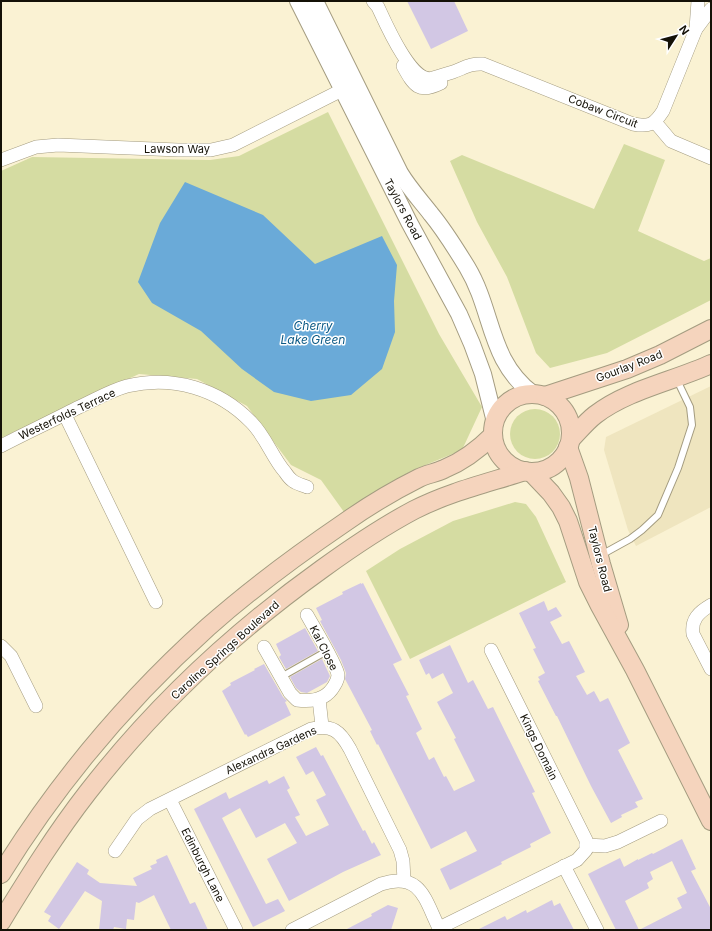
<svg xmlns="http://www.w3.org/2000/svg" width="712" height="931" font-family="Inter,sans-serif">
  <rect width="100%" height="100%" fill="#faf2d3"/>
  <polygon fill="#efe5bf" points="711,386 711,507 636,546 628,530 604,450 606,437"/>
  <g fill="#d5dca2">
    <polygon points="328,112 439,334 482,407 462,450 411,471 344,512 321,480 291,465 247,406 197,379 139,374 1,438 1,171 32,157 210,160 239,156"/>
    <polygon points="624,144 665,160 638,231 704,261 711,258 711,300 607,353 550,368 536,353 507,277 477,222 450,161 462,155 594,209"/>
    <circle cx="535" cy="434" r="25"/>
    <polygon points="515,502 526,504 536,517 566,582 410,659 366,571 400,549 453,521"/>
  </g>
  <polygon fill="#6aaad8" points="185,182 263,215 315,264 382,236 397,265 394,301 395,332 382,369 351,395 311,401 274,392 242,369 201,331 152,303 138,282 160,223"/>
  <g fill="#d2c7e4" fill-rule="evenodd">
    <polygon points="407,1 454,1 468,31 431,49"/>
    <polygon points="361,583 361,584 363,583 402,660 393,664 409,695 406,696 422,729 416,733 429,760 434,757 444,777 446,776 454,791 475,781 454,739 456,738 437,702 453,693 443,673 432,679 429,673 426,675 419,660 450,645 468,683 473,680 488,709 493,707 535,792 532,793 551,833 530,844 531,847 501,862 502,864 450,890 440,869 477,851 466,831 431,849 378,744 377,745 370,731 372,730 345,679 346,673 341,660 320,621 322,620 316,608 343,594 342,592"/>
    <polygon points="544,601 548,611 556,607 562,616 550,622 562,644 569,641 585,672 576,676 587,695 594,691 600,702 608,698 630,743 618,750 643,799 635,802 638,807 621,815 622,817 611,823 591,786 557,716 556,716 538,681 540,680 538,677 545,673 533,649 536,648 519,613"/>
    <polygon points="305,628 318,651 286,669 279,657 281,655 276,644"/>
    <polygon points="322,659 330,676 327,682 307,693 301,692 296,688 290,677"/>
    <polygon points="264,664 283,697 287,701 285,702 291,715 248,737 246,734 245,735 222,691 231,685 230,683 255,670 254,669"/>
    <polygon points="316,747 321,756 323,755 363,831 365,830 372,844 374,842 381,855 343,872 289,901 267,859 297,843 285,823 256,838 240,808 222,818 266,904 278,899 285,911 253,927 194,809 226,792 229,799 267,780 269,784 284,776 290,788 287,790 300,815 295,817 306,836 329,825 316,800 326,795 313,771 306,775 296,757"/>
    <path d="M 682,839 L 696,869 L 691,871 L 711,909 L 711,930 L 616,930 L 588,874 L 620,858 L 624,867 L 638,859 L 638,860 L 652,853 L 653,854 ZM 672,861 L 687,893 L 677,898 L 682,908 L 639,930 L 625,901 L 649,888 L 647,883 L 653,879 L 650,872 Z"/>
    <polygon points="167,855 190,904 195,902 208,930 171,930 154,895 139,903 136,902 134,920 127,919 126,929 114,927 113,930 99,930 102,901 85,891 59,929 48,921 51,916 44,912 77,862 89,870 87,874 100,883 137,886 133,878 152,869 150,866 157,863 156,860"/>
    <polygon points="552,900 554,906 560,903 574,930 477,930 505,916 507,920 526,910 527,913"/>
    <polygon points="388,905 398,908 391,930 345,930 372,916 371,914"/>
  </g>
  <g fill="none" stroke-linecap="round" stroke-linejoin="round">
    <g stroke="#a49c80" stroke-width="8">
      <g id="service">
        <polyline points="601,555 630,539 642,530 658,515 678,468 692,425 690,407 677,380"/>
        <polyline points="281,677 327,651"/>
      </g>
    </g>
    <g stroke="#a49c80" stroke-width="14">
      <g id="minor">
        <path d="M 373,1 L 378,7 C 385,22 412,85 433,78 C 440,76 446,74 453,72 C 464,68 471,63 483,64 L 633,124 C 649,127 654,125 663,111 L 696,29 L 711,9"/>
        <polyline points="696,29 698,1"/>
        <path d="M 403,66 C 414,86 419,94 441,83"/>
        <polyline points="655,122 671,141 711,158"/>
        <polyline points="1,160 36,147 58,145 178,150 211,150 233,145 342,90"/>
        <polyline points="65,415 156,602"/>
        <path d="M 1,446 C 26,433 52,421 77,408 C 93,401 109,391 127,386 C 173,375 219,389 251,422 C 266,437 272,457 285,472 C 287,475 290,479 293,481 C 297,484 302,485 307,487"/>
        <path d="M 711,605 C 699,612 691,619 693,634 L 711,669"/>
        <polyline points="1,646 11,656 36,706"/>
        <path d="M 264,647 L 290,693 L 297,700 C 312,702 326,700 334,686 C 336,683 338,678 338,675 C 337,665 313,626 307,615"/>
        <polyline points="319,699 322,726"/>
        <polyline points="170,800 236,930"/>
        <polyline points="586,845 605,846 618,842 661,821"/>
        <path d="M 115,851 L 137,819 L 150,809 L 311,729 C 332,724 340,731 350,749 L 400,850 L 403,861 L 404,881"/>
        <polyline points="564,866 597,930"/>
        <polyline points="439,928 577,860 586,850 586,840 491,650"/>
        <path d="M 292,930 L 381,884 C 422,871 425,901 440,930"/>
      </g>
    </g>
    <g stroke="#a49c80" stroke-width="18">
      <g id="tertiary">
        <polyline points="298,1 409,222 459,314 472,344 483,374 495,422"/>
        <path d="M 315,1 L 400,173 C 409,188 421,201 431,214 C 445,231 456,249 467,267 C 494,312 488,360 533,394"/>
      </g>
    </g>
    <g stroke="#a49c80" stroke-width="20">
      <g id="secondary">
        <circle cx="532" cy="433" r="39"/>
        <polyline points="545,396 627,369 660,355 711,329"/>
        <path d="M 571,439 C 579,431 586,422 595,415 C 627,390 674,381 711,364"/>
        <polyline points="568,447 579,478 601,564 619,625"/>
        <polyline points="531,472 551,493 561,507 568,521 588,582 600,606 635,670 711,821"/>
        <path d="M 1,874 C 58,782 128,699 208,627 C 251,589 297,555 344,523 C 368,506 393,491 419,478 C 427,474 436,473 444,469 C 464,461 479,449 493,435"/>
        <path d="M 1,922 C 28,878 56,833 88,792 C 154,707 234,632 322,569 C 351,548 382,527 414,510 C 449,492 488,483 525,471"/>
      </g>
    </g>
    <use href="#service" stroke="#fff" stroke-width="6"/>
    <use href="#minor" stroke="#fff" stroke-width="13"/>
    <use href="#tertiary" stroke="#fff" stroke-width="16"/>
    <use href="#secondary" stroke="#f5d4bd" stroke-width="18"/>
  </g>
  <g text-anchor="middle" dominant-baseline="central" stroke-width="3" stroke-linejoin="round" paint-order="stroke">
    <g font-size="11" fill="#141107" stroke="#fff">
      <text transform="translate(603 111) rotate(21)">Cobaw Circuit</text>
      <text x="177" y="149">Lawson Way</text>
      <text transform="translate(403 209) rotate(62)">Taylors Road</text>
      <text transform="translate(629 366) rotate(-21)">Gourlay Road</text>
      <text transform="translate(67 414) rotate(-25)">Westerfolds Terrace</text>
      <text transform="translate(600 559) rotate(76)">Taylors Road</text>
      <text transform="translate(324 648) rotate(63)">Kai Close</text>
      <text transform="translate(225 650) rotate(-42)">Caroline Springs Boulevard</text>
      <text transform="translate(539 747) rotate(64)">Kings Domain</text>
      <text transform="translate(271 750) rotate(-25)">Alexandra Gardens</text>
      <text transform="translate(203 865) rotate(63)">Edinburgh Lane</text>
    </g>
    <g font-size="12" font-style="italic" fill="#0b5985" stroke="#fff">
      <text x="313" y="325">Cherry<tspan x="313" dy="14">Lake Green</tspan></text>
    </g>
  </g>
  <rect width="712" height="931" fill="none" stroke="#141107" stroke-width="4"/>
  <g transform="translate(676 36) rotate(54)" stroke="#ffffff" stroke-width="3" paint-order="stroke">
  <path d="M0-3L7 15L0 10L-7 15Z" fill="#141107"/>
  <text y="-6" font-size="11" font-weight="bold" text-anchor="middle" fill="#141107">N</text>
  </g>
</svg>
